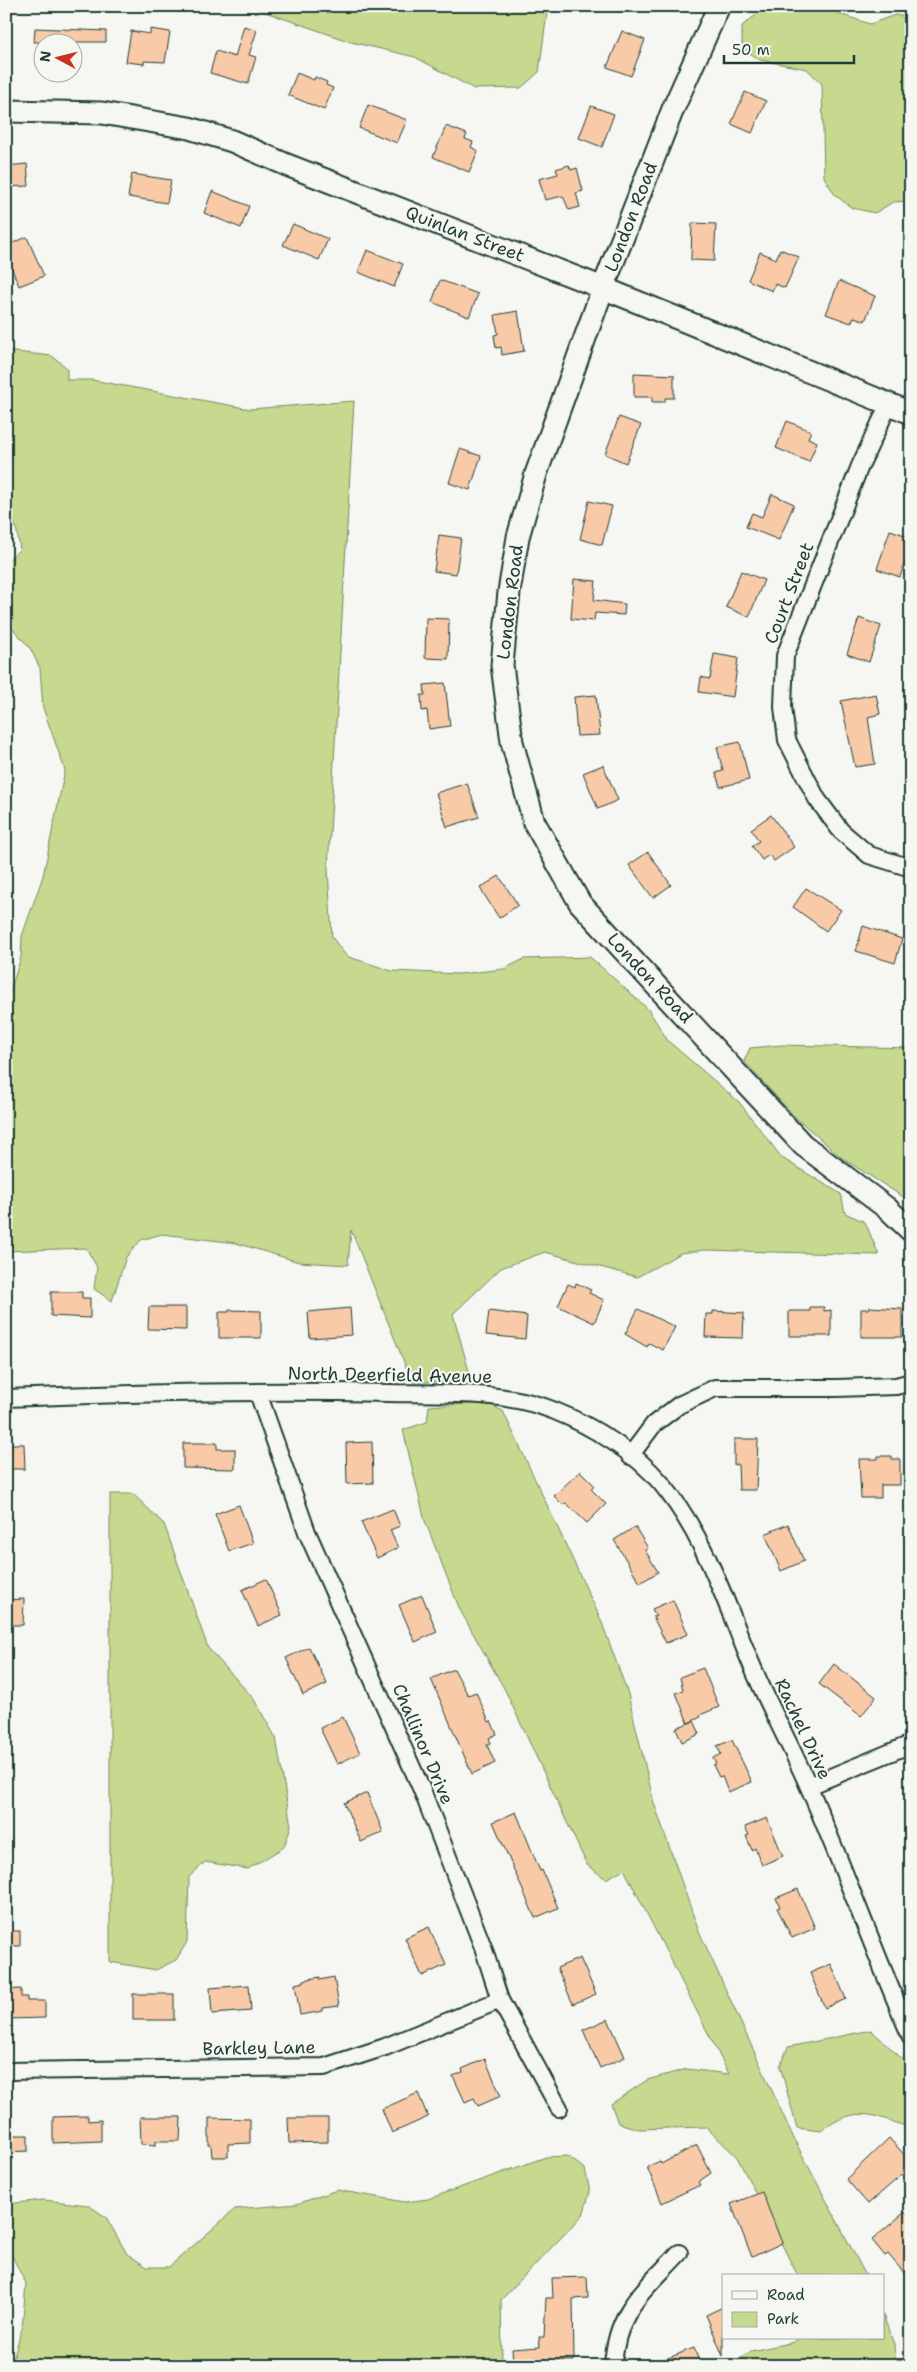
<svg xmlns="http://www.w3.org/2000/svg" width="917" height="2372" font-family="'Shantell Sans',sans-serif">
  <rect width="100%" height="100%" fill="#f6f6f2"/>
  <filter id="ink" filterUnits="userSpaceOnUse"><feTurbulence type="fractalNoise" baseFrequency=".02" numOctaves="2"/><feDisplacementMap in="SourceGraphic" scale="10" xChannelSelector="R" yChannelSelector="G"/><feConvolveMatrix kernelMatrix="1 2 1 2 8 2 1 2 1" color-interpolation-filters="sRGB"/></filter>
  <g filter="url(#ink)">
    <g fill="#c6d98e" stroke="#728b61">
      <polygon points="248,6 548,6 539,72 521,88 474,89 415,57 351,42"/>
      <polygon points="773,6 815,6 870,24 895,15 911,17 911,201 893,202 875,213 852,208 835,195 824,177 822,84 807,69 760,60 742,48 742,26 761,11"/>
      <polygon points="6,351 52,356 67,368 67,380 92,380 250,409 354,401 328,869 332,937 346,956 392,971 459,974 504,969 524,959 590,957 648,1009 668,1041 739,1102 782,1158 841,1194 845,1213 865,1222 879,1255 705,1250 681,1253 637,1277 545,1252 501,1268 453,1314 472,1382 412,1382 351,1230 348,1265 299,1262 236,1243 162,1234 141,1240 126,1257 112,1301 94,1289 97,1267 86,1248 6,1251 6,999 9,995 21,957 22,936 43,876 65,770 43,708 40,668 30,648 6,621 6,562 20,549 16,527 6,507"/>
      <polygon points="781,1045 911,1048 911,1202 842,1158 794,1116 744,1061 750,1048"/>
      <polygon points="487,1403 503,1411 601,1620 628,1694 654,1803 698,1929 795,2141 866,2276 798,2276 737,2157 706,2127 639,2129 618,2123 611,2104 647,2080 687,2069 729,2074 624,1869 606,1879 587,1865 505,1690 460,1610 425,1521 403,1430 427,1422 429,1406"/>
      <polygon points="110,1494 133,1494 164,1524 208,1648 253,1698 276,1738 291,1826 284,1847 248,1869 205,1862 189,1877 187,1942 176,1960 156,1970 110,1962"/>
      <path d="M 871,2030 L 911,2067 L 911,2128 C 872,2115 857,2104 821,2131 L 797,2128 L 780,2066 L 788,2047 Z"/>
      <polygon points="567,2156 585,2169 590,2192 583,2215 501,2300 502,2358 505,2366 11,2366 22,2328 26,2284 6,2244 6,2204 44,2200 88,2205 106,2217 127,2254 147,2267 169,2267 235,2209 297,2204 337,2190 405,2202 428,2199 546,2157"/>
      <polygon points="883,2315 894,2344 896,2366 734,2366 734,2363 751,2351 794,2342 799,2338 883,2338"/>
    </g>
    <g fill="#f9caa8" stroke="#1f3d34">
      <polygon points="244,26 257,30 249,55 256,57 248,84 210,73 216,51 235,57"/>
      <polygon points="35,28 106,31 106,42 34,42"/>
      <polygon points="150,29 170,32 165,62 144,61 144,64 126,62 131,31 150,34"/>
      <polygon points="622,31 645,40 631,76 607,67"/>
      <polygon points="297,73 314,80 315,77 327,82 326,85 333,88 324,110 288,95"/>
      <polygon points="745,92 766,101 752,133 731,124"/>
      <polygon points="368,105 407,120 397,143 359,128"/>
      <polygon points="591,106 614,114 602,147 579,138"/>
      <polygon points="446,126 467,134 465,139 473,142 471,147 478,151 469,172 433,157"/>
      <polygon points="27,164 29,186 6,187 6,166"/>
      <polygon points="569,165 571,170 577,168 583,191 576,193 580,207 569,210 563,196 545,200 539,179 558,174 556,169"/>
      <polygon points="132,174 171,180 167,203 128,197"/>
      <polygon points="212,191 249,206 241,228 204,213"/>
      <polygon points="692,223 716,224 714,261 691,260"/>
      <polygon points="293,224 328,239 319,260 283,245"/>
      <polygon points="27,237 44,276 19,286 6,255 6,246"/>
      <polygon points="780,249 799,257 785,288 775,284 772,291 748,280 760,252 776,259"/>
      <polygon points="367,250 403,264 394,287 358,272"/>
      <polygon points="440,280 478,294 469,317 432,302"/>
      <polygon points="839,281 875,296 865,321 854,317 851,323 826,314"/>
      <polygon points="518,311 524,351 502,355 501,347 496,348 494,335 498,334 495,315"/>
      <polygon points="634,373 674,375 674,398 665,398 665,402 652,402 652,397 634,397"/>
      <polygon points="619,417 641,425 626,463 605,454"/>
      <polygon points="787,421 811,431 808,438 817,442 809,462 776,448"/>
      <polygon points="460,449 481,456 470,490 449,483"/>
      <polygon points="772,494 794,504 779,540 746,527 752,513 762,517"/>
      <polygon points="589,501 612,506 602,545 580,539"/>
      <polygon points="890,530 911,537 911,545 900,577 877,569"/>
      <polygon points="439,535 461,538 456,574 434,571"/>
      <polygon points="741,571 764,580 749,617 726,607"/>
      <polygon points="574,579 596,581 594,600 625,604 624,615 595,613 594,621 571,619"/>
      <polygon points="426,618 449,619 448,659 425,658"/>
      <polygon points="859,618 881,626 869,662 847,654"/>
      <polygon points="714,654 738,658 733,697 699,692 701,677 710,679"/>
      <polygon points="445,683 450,726 429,729 427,710 422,711 421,695 425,695 424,685"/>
      <polygon points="876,694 880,714 868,717 875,764 855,767 841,701"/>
      <polygon points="596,695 600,735 577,736 574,697"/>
      <polygon points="740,742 749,780 720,787 716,773 723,771 717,747"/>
      <polygon points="603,765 618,800 598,809 583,773"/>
      <polygon points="467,783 479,817 447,827 436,793"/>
      <polygon points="771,815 794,847 774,861 769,855 762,860 752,846 759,841 751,829"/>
      <polygon points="648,852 671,885 653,898 629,865"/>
      <polygon points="499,876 518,905 499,918 480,888"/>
      <polygon points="806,888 841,910 826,931 793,907"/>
      <polygon points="863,926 902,939 895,963 856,951"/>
      <polygon points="576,1283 591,1290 589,1293 604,1300 594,1323 558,1306 568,1284 575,1287"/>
      <polygon points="51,1292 82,1292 82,1298 90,1298 90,1318 51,1316"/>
      <polygon points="149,1307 186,1307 186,1330 148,1329"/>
      <polygon points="810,1307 824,1307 824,1311 831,1310 831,1336 789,1336 789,1311 810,1311"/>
      <polygon points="869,1307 902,1309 902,1337 861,1337 861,1309 869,1309"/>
      <polygon points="350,1308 352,1335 310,1338 308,1312"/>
      <polygon points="638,1309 675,1327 663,1350 649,1343 647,1347 625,1334"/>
      <polygon points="229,1310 261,1311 261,1338 219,1338 219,1312 229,1312"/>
      <polygon points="489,1311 527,1316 525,1339 486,1335"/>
      <polygon points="713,1311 744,1313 743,1338 705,1337 706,1314 713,1314"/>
      <polygon points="734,1439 758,1439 756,1490 739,1490 738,1464 734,1465"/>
      <polygon points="372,1442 373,1483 347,1484 346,1443"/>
      <polygon points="183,1443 217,1443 217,1449 235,1449 235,1469 183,1468"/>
      <polygon points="6,1444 24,1444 25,1469 6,1469"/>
      <polygon points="878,1456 892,1456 892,1459 900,1459 900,1485 881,1485 881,1498 861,1498 859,1459 878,1459"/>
      <polygon points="580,1471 594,1485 591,1489 606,1504 587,1523 566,1503 563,1505 554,1496"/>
      <polygon points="239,1505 253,1543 229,1551 215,1514"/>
      <polygon points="393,1509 400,1526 390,1530 398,1548 377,1558 361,1522"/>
      <polygon points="788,1524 804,1561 781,1571 765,1534"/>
      <polygon points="635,1527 648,1548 645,1550 658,1572 640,1583 614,1540"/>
      <polygon points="266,1579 282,1615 258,1626 242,1590"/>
      <polygon points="422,1595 437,1632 415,1642 399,1605"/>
      <polygon points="24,1599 23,1625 6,1625 6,1600"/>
      <polygon points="673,1600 688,1634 666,1643 653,1617 656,1616 652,1609"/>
      <polygon points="309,1647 327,1684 303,1695 286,1658"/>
      <polygon points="834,1664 876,1697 861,1716 819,1684"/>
      <polygon points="703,1668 719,1707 700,1715 701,1717 688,1723 676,1693 683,1690 680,1677"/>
      <polygon points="454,1669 468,1695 476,1692 489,1722 491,1721 497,1734 489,1738 491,1743 487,1745 495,1763 472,1774 431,1679"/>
      <polygon points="343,1717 360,1753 337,1764 320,1728"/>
      <polygon points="694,1721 700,1734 682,1742 676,1728"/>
      <polygon points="732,1740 752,1782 728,1792 722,1776 719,1777 713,1765 716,1764 713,1758 721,1754 717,1746"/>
      <polygon points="367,1793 383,1832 361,1842 344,1803"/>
      <polygon points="516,1812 540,1871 542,1870 558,1908 535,1918 493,1822"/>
      <polygon points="767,1818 783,1856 762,1865 755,1848 752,1850 746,1836 749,1835 745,1827"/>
      <polygon points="798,1889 815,1928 792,1938 777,1908 780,1907 776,1898"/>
      <polygon points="429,1927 446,1965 422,1976 405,1938"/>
      <rect x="6" y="1931" width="14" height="15"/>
      <polygon points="580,1958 596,1994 573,2004 557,1968"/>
      <polygon points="831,1964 846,1999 825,2008 810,1973"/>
      <polygon points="320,1977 320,1980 334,1977 339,2006 323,2008 323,2011 300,2015 295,1984 304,1982 304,1980"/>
      <polygon points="249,1985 251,2011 212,2014 210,1988"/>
      <polygon points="21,1989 21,1997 27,1997 27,2001 45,2001 45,2018 6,2019 6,1990"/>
      <rect x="133" y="1994" width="41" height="26"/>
      <polygon points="608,2019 625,2057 600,2068 583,2030"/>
      <polygon points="485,2059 501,2096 478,2106 474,2098 465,2102 453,2076 463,2072 462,2069"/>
      <polygon points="418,2093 428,2117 392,2133 382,2109"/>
      <polygon points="88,2116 88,2121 101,2120 101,2141 53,2143 53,2117"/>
      <polygon points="140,2117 181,2117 180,2141 156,2141 156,2145 141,2144"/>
      <polygon points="209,2118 250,2119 250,2143 228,2144 228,2157 212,2157 211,2145 209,2145"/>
      <polygon points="288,2118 328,2118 328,2142 289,2143"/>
      <polygon points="6,2135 28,2135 28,2151 6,2152"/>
      <polygon points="889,2138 911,2162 911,2167 868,2204 846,2179"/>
      <polygon points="697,2145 711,2173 698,2182 700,2185 662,2203 647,2167 660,2161 661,2164"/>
      <polygon points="762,2192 782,2243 752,2257 731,2204"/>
      <polygon points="905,2212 911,2219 911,2281 888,2254 885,2256 872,2240"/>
      <polygon points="587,2277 588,2298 573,2299 574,2361 513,2361 512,2349 540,2347 539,2337 544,2337 546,2298 553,2298 552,2278"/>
      <polygon points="723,2307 723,2356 706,2315"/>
      <polygon points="694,2348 701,2366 651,2366 650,2365"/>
    </g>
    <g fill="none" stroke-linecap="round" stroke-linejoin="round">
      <g stroke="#1f3d34" stroke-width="20">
        <g id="minor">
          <polyline points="889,404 860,466 785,656 783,707 787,740 817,799 841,831 869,855 911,868"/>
          <polyline points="258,1393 307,1532 422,1790 483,1947 500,2000 559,2108"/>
          <path d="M 6,1398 C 133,1393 261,1390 388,1393 C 443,1394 503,1390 555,1411 C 592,1426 635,1452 661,1483 C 706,1537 726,1605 753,1668 C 770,1708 791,1746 808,1785 C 844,1868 875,1954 911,2037"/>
          <polyline points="630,1456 654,1424 679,1405 715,1388 837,1388 896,1386 911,1382"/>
          <polyline points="809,1786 911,1744"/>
          <polyline points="6,2071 324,2067 385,2047 500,2000"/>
          <path d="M 613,2366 C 616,2310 644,2291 679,2253"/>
        </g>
      </g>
      <g stroke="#1f3d34" stroke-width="25">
        <g id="tertiary">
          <polyline points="719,6 673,109 603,288 536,474 518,537 509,592 502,665 512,742 534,822 580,903 803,1145 888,1209 911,1231"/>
          <polyline points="6,111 102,113 189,128 232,141 287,165 603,288 911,413"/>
        </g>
      </g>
      <use href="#minor" stroke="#f6f6f2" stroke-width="16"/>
      <use href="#tertiary" stroke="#f6f6f2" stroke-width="21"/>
    </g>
  </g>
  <g text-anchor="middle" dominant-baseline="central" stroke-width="4" stroke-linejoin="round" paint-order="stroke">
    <g font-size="18" fill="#1f3d34" stroke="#f6f6f2">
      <text transform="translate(631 217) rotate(-69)">London Road</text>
      <text transform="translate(465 234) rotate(21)">Quinlan Street</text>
      <text transform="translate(789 593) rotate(-69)">Court Street</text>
      <text transform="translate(510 602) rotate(-83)">London Road</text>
      <text transform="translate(650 978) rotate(47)">London Road</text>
      <text transform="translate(390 1375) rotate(1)">North Deerfield Avenue</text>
      <text transform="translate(803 1729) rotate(65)">Rachel Drive</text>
      <text transform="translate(423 1744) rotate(67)">Challinor Drive</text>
      <text transform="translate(259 2048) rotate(-1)">Barkley Lane</text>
    </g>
  </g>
  <rect width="917" height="2372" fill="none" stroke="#f6f6f2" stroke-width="25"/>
  <rect x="12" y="12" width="892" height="2347" fill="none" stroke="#1f3d34" stroke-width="2" filter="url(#ink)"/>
  <rect x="722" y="2274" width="162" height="65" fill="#f6f6f2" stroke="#a0aca6"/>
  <rect x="732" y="2291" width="25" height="8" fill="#f6f6f2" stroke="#a0aca6"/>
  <text x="767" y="2300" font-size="15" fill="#1f3d34">Road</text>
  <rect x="732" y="2312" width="25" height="15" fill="#c6d98e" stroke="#a0aca6"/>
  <text x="767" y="2324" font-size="15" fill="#1f3d34">Park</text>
  <g transform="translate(58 58) rotate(277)"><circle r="24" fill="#f6f6f2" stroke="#a0aca6"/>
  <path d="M0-4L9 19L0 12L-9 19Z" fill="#c8321e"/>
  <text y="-8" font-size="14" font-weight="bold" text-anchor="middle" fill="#1f3d34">N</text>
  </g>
  <path d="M724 55v8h130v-8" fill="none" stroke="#1f3d34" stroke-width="2.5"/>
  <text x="732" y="55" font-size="15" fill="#1f3d34" stroke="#f6f6f2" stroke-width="4" paint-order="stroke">50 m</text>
</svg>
